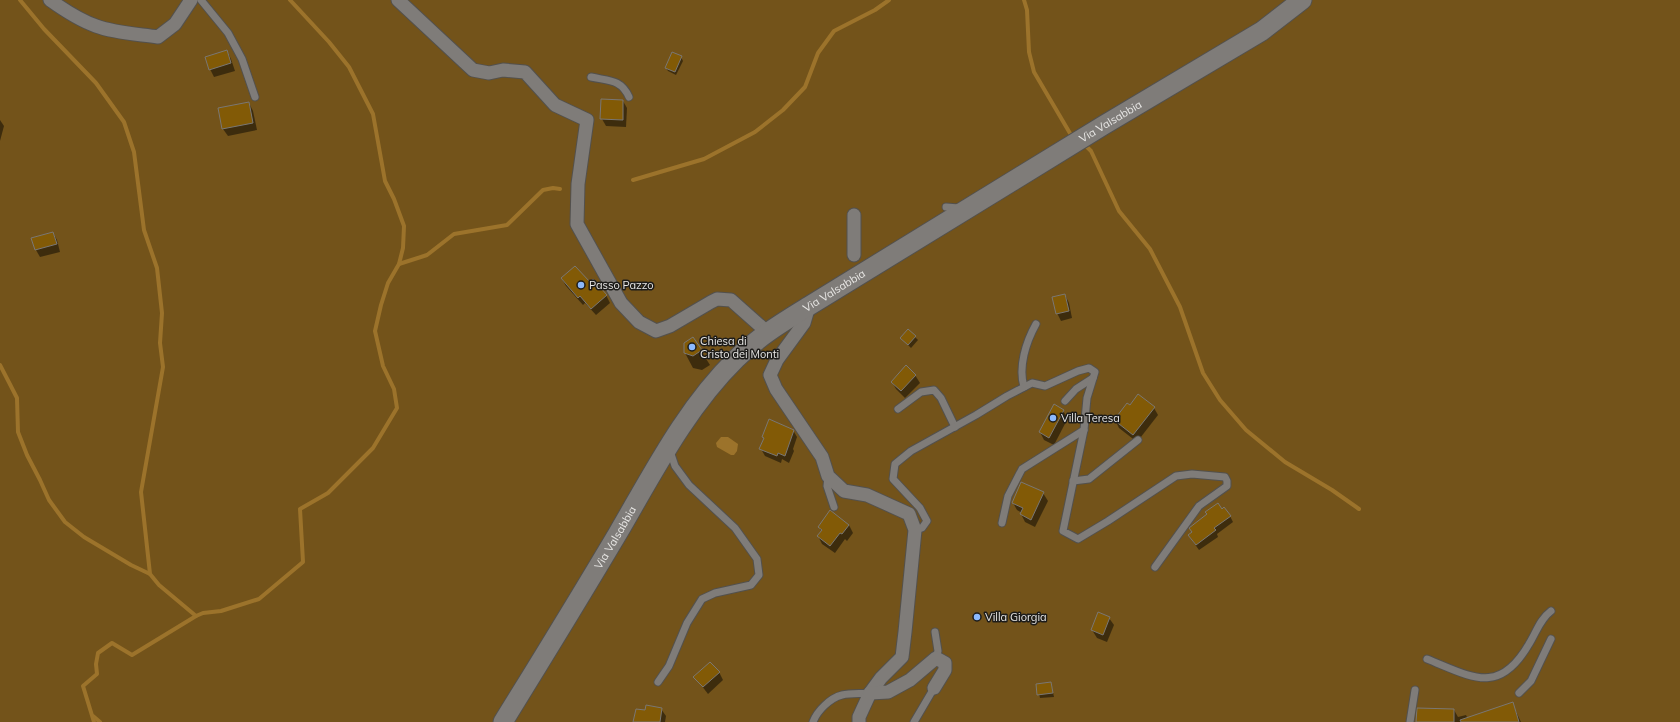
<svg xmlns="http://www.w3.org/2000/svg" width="1680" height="722" font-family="Mulish,sans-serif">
  <rect width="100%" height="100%" fill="#363431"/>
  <rect fill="#73531a" x="0" y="0" width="1680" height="722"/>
  <polygon fill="#9c732b" points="721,437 728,437 738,444 737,451 734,455 731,455 717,447 716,443"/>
  <g fill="#0007">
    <polygon points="227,51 231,59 235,71 214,77 210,69"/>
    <polygon points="681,57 683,61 676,75 668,71 666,68"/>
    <polygon points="623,101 627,108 626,127 606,126 602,119"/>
    <polygon points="249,103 253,111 257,130 228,136 223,129"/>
    <polygon points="0,120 4,126 0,141"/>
    <polygon points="53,233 57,240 60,252 40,257 36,250 33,238"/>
    <polygon points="562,279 589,284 606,295 610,303 596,315 585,303 583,305 566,286"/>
    <polygon points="1065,295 1069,303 1072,318 1061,321 1057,313"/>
    <polygon points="908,330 918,340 911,348 901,338"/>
    <polygon points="693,338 710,365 702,370 693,368 685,353"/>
    <polygon points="915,375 920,383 905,398 896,389 892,382"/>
    <polygon points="1130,406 1154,408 1158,415 1137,442 1119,428 1115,420"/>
    <polygon points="1063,411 1068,418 1054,445 1044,440 1040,432"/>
    <polygon points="793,430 797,437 793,449 794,451 789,463 782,459 781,463 765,456 761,449 765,439 763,437"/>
    <polygon points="1043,493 1048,501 1035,527 1025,522 1021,514 1022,513 1017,510 1013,503"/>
    <polygon points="1222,510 1230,516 1233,522 1217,534 1218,537 1199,550 1189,536"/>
    <polygon points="849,525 853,533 847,541 845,539 835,553 822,544 818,536 822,532 819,527"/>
    <polygon points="1109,618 1114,625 1107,642 1097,638 1092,630"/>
    <polygon points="719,672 723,680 708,694 695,677"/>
    <polygon points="1051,683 1054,697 1040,698 1037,685"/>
    <polygon points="1512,703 1521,722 1417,722 1454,710 1458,717 1466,715 1468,719"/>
    <polygon points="661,709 666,716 665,722 635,722 646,712"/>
  </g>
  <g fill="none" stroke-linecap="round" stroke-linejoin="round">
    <g stroke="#9c732b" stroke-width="4">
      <polyline points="20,0 44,29 96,83 124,122 134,152 144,230 157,268 162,313 160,343 163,367 141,492 150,574"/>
      <polyline points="290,0 329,42 349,67 373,114 385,181 394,199 404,226 403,248 399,264"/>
      <polyline points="1024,0 1027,10 1029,52 1034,72 1071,135 1074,137"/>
      <polyline points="1083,143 1091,151 1119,211 1150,249 1180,307 1203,373 1220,400 1246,430 1285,462 1332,490 1359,509"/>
      <polyline points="633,180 704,159 755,132 783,110 805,87 818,53 834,31 875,10 889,0"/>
      <polyline points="0,365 17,398 18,432 27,455 40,480 49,500 65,522 84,537 131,565 150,574 159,585 196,616"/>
      <polyline points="93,716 100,722"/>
      <polyline points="94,722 83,686 97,674 96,664 98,653 112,643 132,655 196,616 203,613 221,611 259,599 303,562 300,509 328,493 373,448 397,408 394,389 383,366 375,331 381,305 388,283 399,264 427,255 454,234 507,225 543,190 553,188 560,189"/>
    </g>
  </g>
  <g fill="#825a06" stroke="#7a7774">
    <polygon points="227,50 231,63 209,70 205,57"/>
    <polygon points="672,52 682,56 675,72 665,68"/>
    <polygon points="601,99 623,100 623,120 600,119"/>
    <polygon points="249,102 253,123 222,129 218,108"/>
    <polygon points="53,232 57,244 35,250 31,238"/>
    <polygon points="575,266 590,282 593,279 607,295 591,309 580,296 578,298 561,278"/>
    <polygon points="1065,294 1069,311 1056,314 1052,297"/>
    <polygon points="908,329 916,336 908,345 900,338"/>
    <polygon points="693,337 702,350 693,356 684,353 684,343"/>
    <polygon points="906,365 916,375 901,391 891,382"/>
    <polygon points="1138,394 1155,407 1133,435 1114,420 1127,403 1130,405"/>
    <polygon points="1054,404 1064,410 1049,438 1039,432"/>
    <polygon points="769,419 794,430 785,456 778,453 777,456 759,449 764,438 762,437"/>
    <polygon points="1021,482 1044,492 1031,520 1020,514 1023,508 1012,503"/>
    <polygon points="1218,503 1222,509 1224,507 1231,516 1214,528 1216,530 1196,545 1188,535 1192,532 1189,528 1207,514 1205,512"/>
    <polygon points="830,510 849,525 842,534 840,533 830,546 817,536 822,530 818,527"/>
    <polygon points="1098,612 1110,617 1103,635 1091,630"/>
    <polygon points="710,662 720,672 703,687 693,677"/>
    <polygon points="1051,682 1053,693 1037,695 1036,684"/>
    <polygon points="1513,702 1519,722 1461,722 1460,720"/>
    <polygon points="646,705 662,708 660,722 633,722 636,709 645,710"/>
    <polygon points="1417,708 1454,709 1454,722 1416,722"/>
  </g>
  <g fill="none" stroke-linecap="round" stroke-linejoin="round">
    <g stroke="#53514e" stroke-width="9">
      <g id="service">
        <polyline points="201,0 228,33 242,59 255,97"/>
        <path d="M 591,77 C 609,81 621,79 629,97"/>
        <polyline points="946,207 959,208"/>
        <path d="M 1024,387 C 1018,367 1026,342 1036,324"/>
        <polyline points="1065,401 1076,389 1093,378"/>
        <polyline points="898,409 921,392 934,390 941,398 955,427"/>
        <polyline points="828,476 827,486 834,507"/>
        <polyline points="1073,481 1089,479 1138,440"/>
        <polyline points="1002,523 1008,496 1022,469 1084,430"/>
        <polyline points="915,530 922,528 927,521 920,508 893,479 895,464 911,451 976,415 1007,396 1032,383 1045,386 1078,371 1089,368 1095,372 1087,398 1084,430 1063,531 1078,539 1108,521 1176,476 1192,474 1225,477 1227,481 1227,486 1199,506 1155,567"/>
        <polyline points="935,632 938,651 936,658"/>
        <path d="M 1427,659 C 1472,677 1499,696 1529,644 C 1536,633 1540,619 1551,611"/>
        <polyline points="658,682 669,666 687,623 702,599 715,593 751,585 759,575 757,559 735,528 689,485 675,466 670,451"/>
        <polyline points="1519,693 1531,681 1551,639"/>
        <path d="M 813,722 C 817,711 830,698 842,695 C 851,693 861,694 870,693"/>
        <polyline points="914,722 934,688"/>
        <polyline points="1410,722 1415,690"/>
      </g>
    </g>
    <g stroke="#53514e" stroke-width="15">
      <g id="minor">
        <path d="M 50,0 C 64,10 79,20 96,26 C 115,33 137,34 158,37 L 175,24 L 191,0"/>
        <polyline points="398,0 473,70 489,73 503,70 525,72 555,105 587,120 578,184 577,224 621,303 639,322 656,331 670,326 711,302 717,299 731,300 767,332"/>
        <polyline points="854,255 854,215"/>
        <polyline points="809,306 804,323 777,360 770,375 776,389 822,457 828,476 844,491 867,495 909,514 915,530 905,632 902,657 881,678 870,693 859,717 859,722"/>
        <polyline points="870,693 888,692 910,680 936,658 945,663 945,670 934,688"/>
      </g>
    </g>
    <g stroke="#53514e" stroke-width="21">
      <g id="secondary">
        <path id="s1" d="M 503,722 C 542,659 580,597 618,533 C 653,473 686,408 736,359 C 758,337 783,322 809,306 L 1104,125 L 1262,31 L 1302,0"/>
      </g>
    </g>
    <use href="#service" stroke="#7f7c79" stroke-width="7"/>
    <use href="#minor" stroke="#7f7c79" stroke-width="13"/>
    <use href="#secondary" stroke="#7f7c79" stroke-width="19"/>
  </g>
  <g fill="#8cb9fc" stroke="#1d1c1a" stroke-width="1.5">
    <circle cx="581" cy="285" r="4"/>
    <circle cx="692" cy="347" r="4"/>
    <circle cx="1053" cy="418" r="4"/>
    <circle cx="977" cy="617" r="4"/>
  </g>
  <g text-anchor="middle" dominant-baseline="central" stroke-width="3" stroke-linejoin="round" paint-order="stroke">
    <g font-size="11" fill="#e8e7e5" stroke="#1d1c1a">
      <text stroke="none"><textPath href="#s1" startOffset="876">Via Valsabbia</textPath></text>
      <text stroke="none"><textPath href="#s1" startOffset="552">Via Valsabbia</textPath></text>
      <text stroke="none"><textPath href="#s1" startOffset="216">Via Valsabbia</textPath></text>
    </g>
    <g font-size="11" fill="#e8e7e5" stroke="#1d1c1a" text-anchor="start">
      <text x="589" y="285">Passo Pazzo</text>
      <text x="700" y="341">Chiesa di<tspan x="700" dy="13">Cristo dei Monti</tspan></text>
      <text x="1061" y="418">Villa Teresa</text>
      <text x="985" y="617">Villa Giorgia</text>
    </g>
  </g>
</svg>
